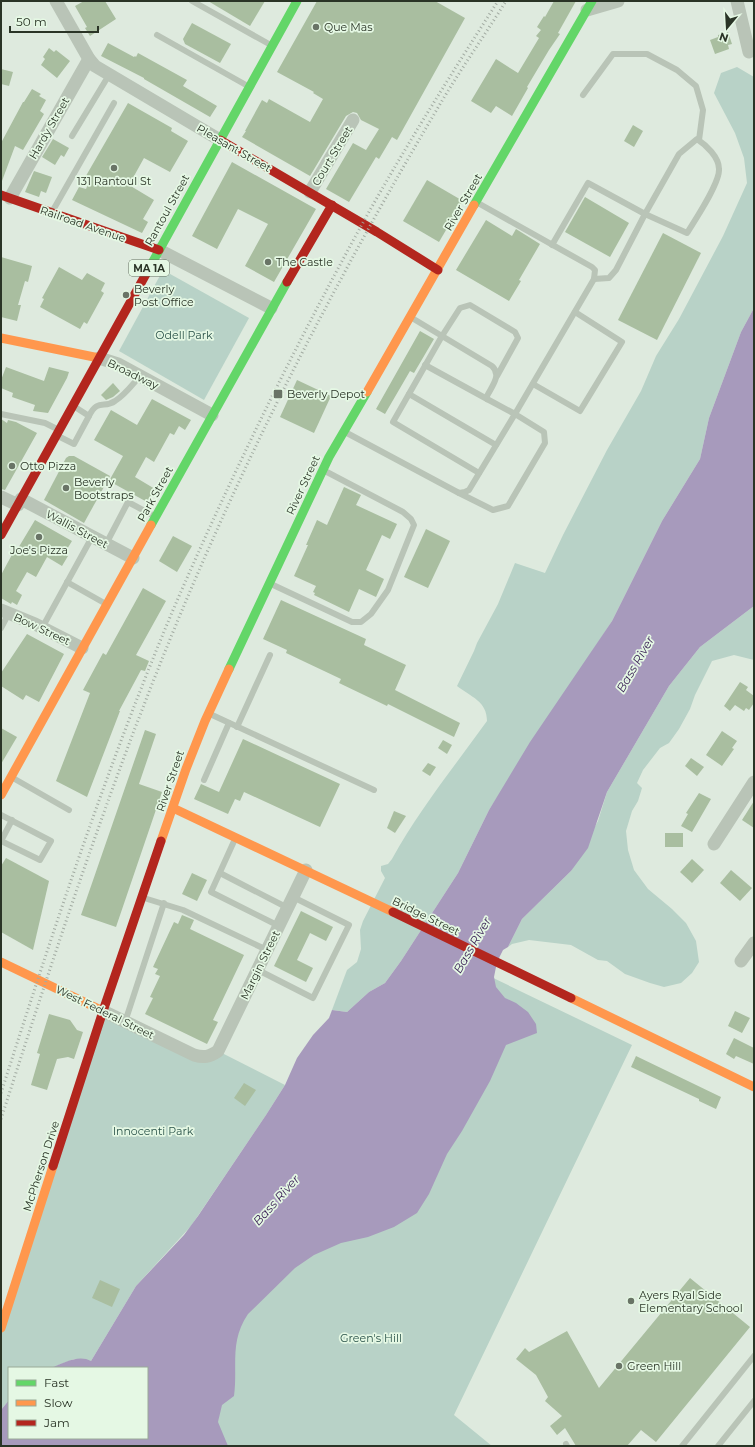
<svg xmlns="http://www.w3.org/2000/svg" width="755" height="1447" font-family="Montserrat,sans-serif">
  <rect width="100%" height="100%" fill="#deeade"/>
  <g fill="#b8d2c7">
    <path d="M 737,67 L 754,77 L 754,308 L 741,332 L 709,418 L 700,459 L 662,521 L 612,621 L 489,810 L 458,873 L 401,961 L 385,983 L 369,992 L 347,1012 L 332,1010 L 347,970 L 357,962 L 361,949 L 360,930 L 363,921 L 385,878 L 381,871 L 381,866 L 388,864 L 392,859 C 419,810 454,767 487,721 C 487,701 471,697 457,686 L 474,651 L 477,643 L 498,604 L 515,563 L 545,573 L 563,535 L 607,450 L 641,391 L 656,356 L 679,319 L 723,236 L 747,183 L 744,158 L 735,133 L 714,93 L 721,73 Z"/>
    <polygon points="163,270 249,318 204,400 119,351"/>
    <polygon points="754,606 754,660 734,655 712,661 695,695 690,709 679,729 669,743 660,748 643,770 637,783 642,788 638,801 632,811 626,831 628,850 634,870 648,889 672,909 686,923 696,941 699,962 692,973 681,983 664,987 650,983 625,974 607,961 598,960 571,945 529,940 512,944 508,947 522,919 571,871 598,821 607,792 669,686 700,647"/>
    <polygon points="487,975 632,1045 454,1415 492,1446 214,1446 235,1315"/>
    <polygon points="103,1011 194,1055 218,1051 285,1085 266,1115 191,1226 136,1286 91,1361 74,1359 51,1368 9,1368 9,1400 1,1410 1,1328"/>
  </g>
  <path fill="#a79abc" d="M 754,308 L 754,606 L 700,647 L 669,686 L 607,792 L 588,848 L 571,871 L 522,919 L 508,947 L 503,950 L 497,962 L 494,977 L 496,987 L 505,998 L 516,1003 L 528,1012 L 536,1024 L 537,1033 L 506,1045 L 490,1081 L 462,1131 L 447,1154 L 429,1194 L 417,1213 L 394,1227 L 368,1237 L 341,1243 L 314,1255 L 295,1268 L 248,1314 C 229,1342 238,1366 234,1396 L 222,1405 L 218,1422 L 228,1446 L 1,1446 L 1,1410 L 9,1400 L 9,1438 L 147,1438 L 147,1368 L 51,1368 C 63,1363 79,1354 91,1361 L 136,1286 L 184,1235 L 198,1216 L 266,1115 L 285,1085 L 297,1058 L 313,1035 L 329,1018 L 332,1010 L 347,1012 L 369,992 L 385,983 L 401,961 L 458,873 L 489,810 L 530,742 L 612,621 L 662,521 L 700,459 L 709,418 L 741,332 Z"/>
  <g fill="#a9bea0">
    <polygon points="84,1 105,1 116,19 90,36 85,28 87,27 75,6"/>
    <polygon points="208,1 265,1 250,26"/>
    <polygon points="317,1 435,1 465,18 397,140 392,137 379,159 376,157 349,202 326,189 353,143 366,150 379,129 361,120 357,113 353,112 346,116 310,176 242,137 246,131 245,131 262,100 267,103 269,99 310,122 323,99 313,93 314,92 277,72"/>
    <polygon points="554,1 576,1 558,33 560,34 549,50 527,87 528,88 512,116 496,106 491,113 471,101 496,59 518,73 539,38 536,36 541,30 537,27 544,16 545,17"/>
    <polygon points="192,23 231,44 220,63 185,44 183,39"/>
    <polygon points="728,32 732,44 728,45 729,49 715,54 710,40 718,37 718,35"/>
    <polygon points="108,43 134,57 135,56 136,57 138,53 187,80 183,86 217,106 210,117 144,79 144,78 101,56"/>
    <polygon points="49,48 54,52 56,50 70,61 57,78 41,65 45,59 43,57"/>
    <polygon points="1,69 13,72 9,86 1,84"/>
    <polygon points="32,89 41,94 39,96 46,100 40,111 44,114 23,150 15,146 2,181 1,181 1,143 23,102 24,102"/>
    <polygon points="128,103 172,128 171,131 188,141 170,172 144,158 129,185 154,200 143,219 148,222 142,233 72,200 79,187 86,189 88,184 83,181"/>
    <polygon points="633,125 643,131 634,147 624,141"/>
    <polygon points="53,139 69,148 64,157 61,155 55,165 42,157"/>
    <polygon points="232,162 316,209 274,282 245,266 268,224 238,209 217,249 192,236"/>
    <polygon points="34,171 52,177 46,193 41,191 39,197 25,192"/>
    <polygon points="427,180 463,201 439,242 403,221"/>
    <polygon points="585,197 629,223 610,257 565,232"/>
    <polygon points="486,220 512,236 516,229 540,244 519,280 521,281 509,301 456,270"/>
    <polygon points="663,233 701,253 657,340 618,320"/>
    <polygon points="1,257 32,266 28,282 25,281 18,305 21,305 17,321 1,317"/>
    <polygon points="59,267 82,280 87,273 105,283 101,291 104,293 87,324 84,322 80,329 40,307 44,299 42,298"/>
    <polygon points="420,331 434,339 414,373 410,371 385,414 376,409"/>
    <polygon points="6,367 44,381 49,367 69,372 67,378 48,413 33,411 35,405 12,397 13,393 1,388 1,380"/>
    <polygon points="297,380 331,396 314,433 280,417"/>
    <polygon points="113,383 120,391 113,397 106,400 101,395"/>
    <polygon points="152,399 191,420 185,430 179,426 174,435 170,433 154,462 146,457 135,477 155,489 147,502 109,481 123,456 94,440 111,410 137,425"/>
    <polygon points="1,419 7,423 8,420 16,422 37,433 5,490 1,489"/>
    <polygon points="69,456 74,456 110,476 84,523 44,500 66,458"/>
    <polygon points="344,487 361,495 356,505 397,524 390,539 382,535 366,570 384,579 376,597 359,589 349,612 314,595 315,593 313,592 316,586 294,576 308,545 306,545 317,520 327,525"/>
    <polygon points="35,520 72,541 64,554 68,556 62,566 47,557 36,577 27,572 16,591 22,595 17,605 12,602 11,604 1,598 1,575 15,549 17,550"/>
    <polygon points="426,529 450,541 428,588 404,577"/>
    <polygon points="173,536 192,546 177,572 159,561"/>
    <polygon points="143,588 166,601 136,655 149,661 145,671 141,670 119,711 120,711 87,797 56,781 90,693 83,690 103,653 106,655"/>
    <polygon points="281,600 366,639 364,645 406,665 395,690 460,723 454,737 388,704 387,706 339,683 341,679 286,653 287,650 263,639"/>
    <polygon points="27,634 64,654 39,702 26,695 23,700 1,686 1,673"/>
    <polygon points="740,682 748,687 746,690 754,696 754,703 749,710 746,708 744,711 735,705 730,711 724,706"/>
    <polygon points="1,728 17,737 1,764"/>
    <polygon points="145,730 156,734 139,784 162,792 116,927 81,915"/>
    <polygon points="722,731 737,741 732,748 734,749 722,766 706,755"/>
    <polygon points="243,739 340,784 320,827 244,792 240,801 235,799 228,814 194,799 201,784 219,792"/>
    <polygon points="443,740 452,745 447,754 438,748"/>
    <polygon points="691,758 704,767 697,776 685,766"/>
    <polygon points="428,763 436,767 430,776 422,771"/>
    <polygon points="699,793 711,799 692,832 681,826 688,814 686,813"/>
    <polygon points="754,801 754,828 742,820"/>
    <polygon points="394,811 406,816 395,833 387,828"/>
    <rect x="665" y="833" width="18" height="14"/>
    <polygon points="6,858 49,881 33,950 1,932 1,866"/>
    <polygon points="692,859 704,870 692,883 680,872"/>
    <polygon points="731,870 752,888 740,901 720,883"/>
    <polygon points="192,873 207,880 197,901 182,894"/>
    <polygon points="301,911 333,927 326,941 310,933 297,960 313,968 306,982 274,966"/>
    <polygon points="182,915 194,920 190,929 244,955 213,1020 218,1022 207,1044 145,1014 153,998 150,997 160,976 155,974 158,969 153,967 174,922 178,924"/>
    <polygon points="735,1011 750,1018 742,1033 728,1026"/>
    <polygon points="49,1014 70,1020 77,1030 83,1032 74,1059 68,1057 57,1059 47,1090 31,1085 40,1054 37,1053"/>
    <polygon points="734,1038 754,1048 754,1064 736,1056 734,1059 726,1054"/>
    <polygon points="636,1056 721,1097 716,1109 699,1101 699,1099 631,1067"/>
    <polygon points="244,1083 256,1090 245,1106 234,1098"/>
    <polygon points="690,1278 750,1327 656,1442 641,1430 627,1446 576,1446 565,1428 557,1435 550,1426 562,1416 545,1401 548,1397 536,1375 516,1359 525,1348 529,1352 567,1331 599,1388"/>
    <polygon points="100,1280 120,1289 112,1307 92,1298"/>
  </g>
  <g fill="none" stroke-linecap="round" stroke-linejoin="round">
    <g stroke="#b9c4b7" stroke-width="6">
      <polyline points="192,1 269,44"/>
      <polyline points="157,35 246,85"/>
      <polyline points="583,95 613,54 647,54 677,70 696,86 703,110 699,140"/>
      <polyline points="72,136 109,75"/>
      <path d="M 697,139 C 706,145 719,157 719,169 C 720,183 695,220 687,233 L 645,214 L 679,154 Z"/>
      <polyline points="52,212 114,103"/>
      <polyline points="552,245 588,183 645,214 616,270 609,278 594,279"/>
      <polyline points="425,365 487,399"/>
      <polyline points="533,384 580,411 622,342 575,312"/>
      <polyline points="409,394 496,445"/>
      <polyline points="1,414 45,423 55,428"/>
      <path d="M 89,416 C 98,398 104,409 115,401 C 125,395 132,385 140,376"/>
      <path d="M 345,432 L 459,493 L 465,492 L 469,490 L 515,414 L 487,399 L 487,396 C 492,386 502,375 492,366 L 412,318"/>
      <polyline points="60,437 74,444 89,416 75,407"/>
      <polyline points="479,473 393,422 442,336 460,308 470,305 515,332 518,338 497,376"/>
      <polyline points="459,493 493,510 508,506 545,443 544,432 515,414 594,279 595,270 592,267 478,203"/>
      <polyline points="106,544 128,502 154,516"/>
      <polyline points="67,582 106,604"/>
      <polyline points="271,584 352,622 361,622 371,614 388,590 414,525 411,519 403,512 325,471"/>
      <polyline points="1,628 9,613"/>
      <polyline points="42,628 92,537"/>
      <polyline points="210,714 374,790"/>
      <polyline points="237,727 270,655"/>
      <polyline points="13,778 69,810"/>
      <polyline points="204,780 229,723"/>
      <polyline points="1,815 51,841 40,860 1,841 12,820"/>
      <polyline points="235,839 211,892 279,926"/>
      <polyline points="220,873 288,908"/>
      <polyline points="144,898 183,910 267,950"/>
      <polyline points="258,970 313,998 349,925 293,897"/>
      <polyline points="125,1022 164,903"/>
      <polyline points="566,1444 567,1446"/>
      <polyline points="682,1446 754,1356"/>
      <polyline points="718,1446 754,1401"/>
    </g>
    <g stroke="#b9c4b7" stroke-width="13">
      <polyline points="56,1 89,59 95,66 220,140"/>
      <polyline points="737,1 749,52"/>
      <polyline points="587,10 618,1"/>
      <polyline points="310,192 353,120"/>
      <polyline points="10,198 89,59"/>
      <polyline points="159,250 271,308"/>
      <polyline points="99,358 118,364 212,415"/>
      <polyline points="1,497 18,505"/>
      <polyline points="21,499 133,558"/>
      <polyline points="1,610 35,624 82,648"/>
      <polyline points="714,844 754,782"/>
      <polyline points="741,961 754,943"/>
      <path d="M 103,1011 L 194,1055 C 204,1058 209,1057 218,1051 L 306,870"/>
    </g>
    <g stroke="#63d668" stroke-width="9">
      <polyline points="474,205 592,1"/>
      <polyline points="146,274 297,1"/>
      <polyline points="151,525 287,282"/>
      <polyline points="229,669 329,457 367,392"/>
    </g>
    <g stroke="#ff974d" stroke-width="9">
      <polyline points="1,338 99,358"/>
      <polyline points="367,392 474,205"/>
      <polyline points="1,795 151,525"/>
      <polyline points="173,808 393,912"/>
      <polyline points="161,841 186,769 205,721 229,669"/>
      <polyline points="1,962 103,1011"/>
      <polyline points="571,998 754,1087"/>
      <polyline points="1,1328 53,1166"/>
    </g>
    <g stroke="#b3261e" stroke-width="9">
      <polyline points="220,140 377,232 438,270"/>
      <polyline points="1,195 159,250"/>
      <polyline points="287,282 332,205"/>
      <polyline points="1,535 146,274"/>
      <polyline points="393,912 571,998"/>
      <polyline points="53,1166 103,1011 161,841"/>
    </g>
    <g stroke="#a2aba2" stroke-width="3" stroke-dasharray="1 3" stroke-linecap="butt">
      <path d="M 1,1093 C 54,928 108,763 176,603 C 230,479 289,358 354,239 C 398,158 448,79 498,1"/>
      <path d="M 1,1119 C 63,927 126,735 208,550 C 275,398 352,253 436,111 C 458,73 483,38 506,1"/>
    </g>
  </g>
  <g fill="#697466" stroke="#e5f8e4" stroke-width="1.5">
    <circle cx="316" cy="27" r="4"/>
    <circle cx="114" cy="168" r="4"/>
    <circle cx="268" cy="262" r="4"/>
    <circle cx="126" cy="295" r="4"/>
    <rect x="273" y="389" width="10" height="10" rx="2"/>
    <circle cx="12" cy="466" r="4"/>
    <circle cx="66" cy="488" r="4"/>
    <circle cx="39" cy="537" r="4"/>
    <circle cx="631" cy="1301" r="4"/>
    <circle cx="619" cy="1366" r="4"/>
  </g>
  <g text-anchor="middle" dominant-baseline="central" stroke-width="3.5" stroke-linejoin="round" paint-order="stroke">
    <rect fill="#e5f8e4" stroke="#626f5f" stroke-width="1" x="129" y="260" width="40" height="16" rx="3"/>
    <g font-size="10" font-weight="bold" fill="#2a3426">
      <text x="149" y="268">MA 1A</text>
    </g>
    <g font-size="11" fill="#2a3426" stroke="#e5f8e4" text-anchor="start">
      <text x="324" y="27">Que Mas</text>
      <text x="114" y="181" text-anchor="middle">131 Rantoul St</text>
      <text x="276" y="262">The Castle</text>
      <text x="134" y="289">Beverly<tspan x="134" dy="13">Post Office</tspan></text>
      <text x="287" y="394">Beverly Depot</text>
      <text x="20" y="466">Otto Pizza</text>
      <text x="74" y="482">Beverly<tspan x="74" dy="13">Bootstraps</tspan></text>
      <text x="39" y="550" text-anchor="middle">Joe's Pizza</text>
      <text x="639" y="1295">Ayers Ryal Side<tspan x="639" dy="13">Elementary School</tspan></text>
      <text x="627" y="1366">Green Hill</text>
    </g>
    <g font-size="11" fill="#2a3426" stroke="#e5f8e4">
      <text transform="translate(49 128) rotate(-60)">Hardy Street</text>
      <text transform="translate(234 148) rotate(30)">Pleasant Street</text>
      <text transform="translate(332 156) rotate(-59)">Court Street</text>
      <text transform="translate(463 202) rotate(-60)">River Street</text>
      <text transform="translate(167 210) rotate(-61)">Rantoul Street</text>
      <text transform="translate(83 224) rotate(19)">Railroad Avenue</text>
      <text transform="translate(133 374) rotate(26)">Broadway</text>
      <text transform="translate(303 485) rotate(-65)">River Street</text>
      <text transform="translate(155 494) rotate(-61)">Park Street</text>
      <text transform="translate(77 529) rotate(28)">Wallis Street</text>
      <text transform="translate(42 629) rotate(25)">Bow Street</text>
      <text transform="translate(170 781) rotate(-71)">River Street</text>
      <text transform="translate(426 916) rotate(26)">Bridge Street</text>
      <text transform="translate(260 965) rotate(-64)">Margin Street</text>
      <text transform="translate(105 1012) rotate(26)">West Federal Street</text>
      <text transform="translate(41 1166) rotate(-72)">McPherson Drive</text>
    </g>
    <g font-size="11" fill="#2a5249" stroke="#e5f8e4">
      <text x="184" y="335">Odell Park</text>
      <text x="153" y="1131">Innocenti Park</text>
      <text x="371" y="1338">Green's Hill</text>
    </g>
    <g font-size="12" font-style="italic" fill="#371d54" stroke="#e5f8e4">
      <text transform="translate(635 664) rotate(-60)">Bass River</text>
      <text transform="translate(472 945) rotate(-60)">Bass River</text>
      <text transform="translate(276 1200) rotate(-48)">Bass River</text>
    </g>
  </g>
  <rect width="755" height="1447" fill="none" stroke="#2a3426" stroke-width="4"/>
  <rect x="8" y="1367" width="140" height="72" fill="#e5f8e4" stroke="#9aaa98"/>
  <rect x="16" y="1380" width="20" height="6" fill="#63d668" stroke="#9aaa98"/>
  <text x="44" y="1387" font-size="12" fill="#2a3426">Fast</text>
  <rect x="16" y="1400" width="20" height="6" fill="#ff974d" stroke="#9aaa98"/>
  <text x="44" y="1407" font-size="12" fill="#2a3426">Slow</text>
  <rect x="16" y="1420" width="20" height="6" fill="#b3261e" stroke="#9aaa98"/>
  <text x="44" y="1427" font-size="12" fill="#2a3426">Jam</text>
  <g transform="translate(727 28) rotate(198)" stroke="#e5f8e4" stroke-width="3" paint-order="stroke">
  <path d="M0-3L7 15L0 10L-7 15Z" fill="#2a3426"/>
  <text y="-6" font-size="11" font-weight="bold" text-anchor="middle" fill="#2a3426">N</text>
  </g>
  <path d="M10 26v6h88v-6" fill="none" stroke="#2a3426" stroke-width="2"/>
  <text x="16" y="26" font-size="12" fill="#2a3426" stroke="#e5f8e4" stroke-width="3" paint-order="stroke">50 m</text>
</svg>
